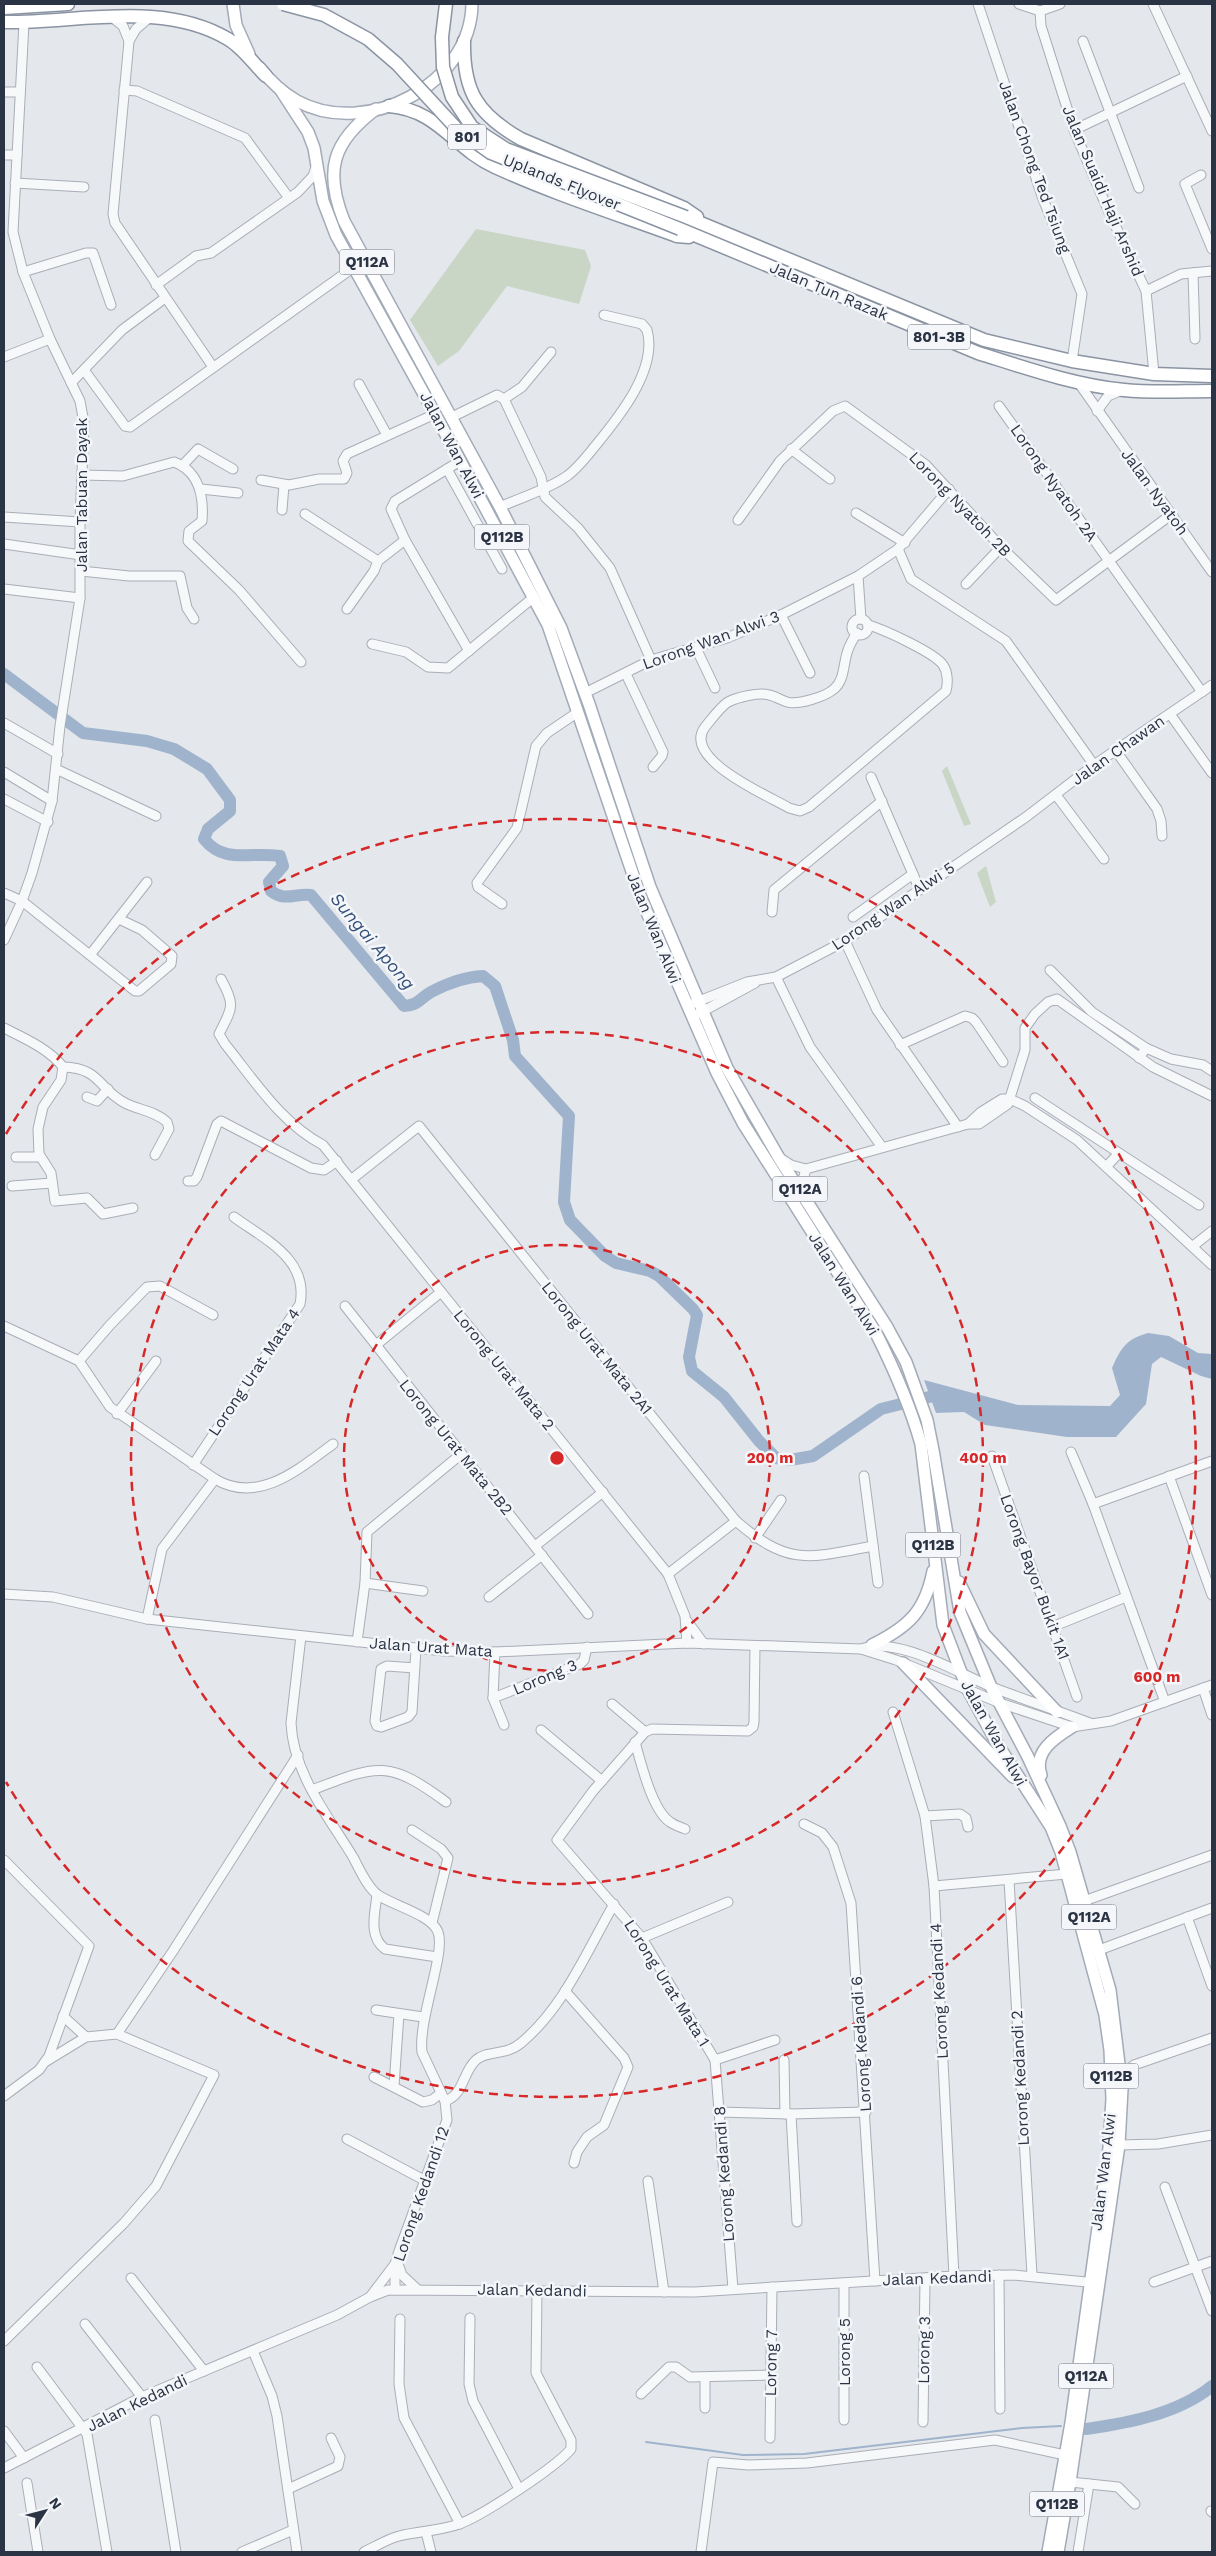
<svg xmlns="http://www.w3.org/2000/svg" width="1216" height="2556" font-family="'Work Sans',sans-serif">
  <rect width="100%" height="100%" fill="#e4e7ec"/>
  <g fill="#c9d6c5">
    <polygon points="476,229 585,250 591,266 579,304 507,286 459,351 438,366 410,320"/>
    <polygon points="947,766 971,824 964,826 942,771"/>
    <polygon points="986,866 996,902 990,907 977,873"/>
  </g>
  <path fill="#9fb4cc" d="M 1148,1333 L 1169,1336 L 1198,1353 L 1212,1354 L 1212,1379 L 1201,1376 L 1161,1357 L 1152,1364 L 1146,1404 L 1116,1437 L 1067,1437 L 985,1425 L 964,1412 L 936,1413 L 924,1380 L 1018,1405 L 1110,1406 L 1120,1395 L 1112,1368 C 1121,1348 1126,1339 1148,1333 Z"/>
  <g fill="none" stroke-linecap="round" stroke-linejoin="round">
    <polyline stroke="#9fb4cc" stroke-width="2" points="646,2442 743,2455 804,2454 1022,2428 1061,2426"/>
    <g stroke="#9fb4cc" stroke-width="12">
      <path d="M 4,674 L 83,733 L 147,741 L 174,749 L 207,769 L 230,800 L 230,811 L 208,829 L 204,839 C 225,865 251,851 280,856 L 283,866 L 269,882 L 271,891 C 285,902 295,893 311,895 L 404,1006 C 419,1005 419,999 431,992 C 448,983 464,977 483,976 L 495,986 L 513,1040 L 515,1056 L 569,1116 L 564,1202 L 570,1220 L 605,1256 L 616,1263 L 650,1271 L 659,1276 L 693,1309 L 697,1315 L 689,1357 L 692,1371 L 724,1397 L 759,1441 L 776,1458 L 790,1460 L 813,1456 L 881,1409 L 941,1394 L 946,1395"/>
      <path d="M 1086,2429 C 1128,2423 1178,2414 1212,2386"/>
    </g>
    <g stroke="#a9aeb7" stroke-width="11">
      <g id="minor">
        <polyline points="978,4 1043,199 1082,294 1072,361"/>
        <polyline points="1019,4 1040,11 1060,4"/>
        <polyline points="1153,4 1212,131"/>
        <polyline points="1040,11 1041,26 1074,130 1108,210 1146,291 1154,374"/>
        <polyline points="113,18 123,26 129,41 113,214 115,223 213,367"/>
        <polyline points="129,41 136,29 150,17"/>
        <polyline points="1083,41 1139,188"/>
        <polyline points="124,90 137,91 245,138 289,198"/>
        <polyline points="4,92 20,92"/>
        <polyline points="1074,130 1187,76"/>
        <polyline points="4,155 17,155"/>
        <polyline points="1201,175 1185,184 1212,249"/>
        <polyline points="15,183 84,187"/>
        <polyline points="23,272 86,253 93,253 111,305"/>
        <polyline points="1193,273 1195,339"/>
        <polyline points="156,285 196,256 211,253 298,192 313,176 317,164"/>
        <polyline points="1146,291 1181,274 1212,271"/>
        <polyline points="4,357 50,339"/>
        <polyline points="84,370 125,426 130,427 354,267"/>
        <polyline points="1078,382 1212,572"/>
        <polyline points="71,383 122,330 165,298"/>
        <polyline points="359,384 387,435"/>
        <polyline points="504,399 522,387 551,352"/>
        <polyline points="999,406 1202,692"/>
        <polyline points="1097,411 1108,396 1120,391"/>
        <polyline points="452,417 497,395 504,399 541,477 545,497 578,528 610,568 651,660"/>
        <polyline points="791,449 830,479"/>
        <polyline points="460,461 395,501 391,509 405,540 469,651"/>
        <polyline points="182,466 198,449 233,469"/>
        <polyline points="447,469 502,569"/>
        <path d="M 82,475 L 123,476 L 174,462 C 199,471 204,497 202,521 L 189,531 L 188,541 L 239,590 L 301,662"/>
        <polyline points="261,480 289,485 319,479 344,479 347,473 343,461 347,454 435,414"/>
        <polyline points="201,489 238,493"/>
        <path d="M 500,507 C 522,497 547,490 567,476 C 578,468 587,456 596,445 C 619,417 658,369 647,330 L 642,324 L 604,315"/>
        <polyline points="282,510 284,485"/>
        <polyline points="856,513 905,543"/>
        <polyline points="305,514 378,561"/>
        <polyline points="4,517 80,522"/>
        <polyline points="738,520 780,461 833,411 845,406 926,465 1001,547 1056,600 1172,514"/>
        <polyline points="4,544 81,555"/>
        <polyline points="898,549 911,579 1006,641 1094,765"/>
        <polyline points="81,571 129,576 180,576 187,608 194,619"/>
        <polyline points="858,576 861,619"/>
        <polyline points="966,584 1001,547"/>
        <polyline points="4,589 80,598"/>
        <polyline points="347,609 374,571 378,561 405,540"/>
        <polyline points="781,615 810,673"/>
        <circle cx="860" cy="627" r="8"/>
        <path d="M 857,633 C 853,639 850,644 848,650 C 843,663 845,680 834,689 C 825,697 798,705 787,702 C 781,700 775,696 769,695 C 759,692 738,697 728,702 C 720,707 711,720 705,727 C 681,759 769,796 789,808 L 800,811 L 809,807 L 946,691 C 948,683 948,672 943,665 C 935,653 883,629 868,625"/>
        <polyline points="372,644 406,652 428,667 448,668 534,597"/>
        <polyline points="696,648 715,688"/>
        <polyline points="626,674 663,752 662,756 653,767"/>
        <polyline points="585,693 651,660 727,638 781,615 858,576 898,549 949,489"/>
        <polyline points="1170,714 1212,773"/>
        <polyline points="4,723 58,754"/>
        <polyline points="1116,751 1157,809 1161,821 1162,836"/>
        <polyline points="56,769 156,816"/>
        <polyline points="4,772 52,801"/>
        <polyline points="871,777 919,888"/>
        <polyline points="1056,795 1104,859"/>
        <polyline points="4,799 48,822"/>
        <polyline points="4,893 22,901 135,991 139,991 171,964 172,956 142,930 119,919"/>
        <polyline points="502,904 478,887 477,883 517,828 536,746 547,733 578,712"/>
        <polyline points="772,912 774,890 882,801"/>
        <polyline points="853,917 913,874"/>
        <polyline points="4,940 22,901 32,873 52,801 60,726 80,598 80,522 84,423 80,401 50,339 23,272 13,232 24,23"/>
        <polyline points="845,941 877,1010 958,1127"/>
        <polyline points="90,955 147,882"/>
        <polyline points="1050,970 1092,1012 1146,1048 1139,1058"/>
        <polyline points="776,977 810,1047 882,1147"/>
        <path d="M 221,979 C 236,1006 232,1008 219,1034 L 225,1044 C 254,1080 281,1123 323,1145 L 668,1574 L 685,1616 L 687,1643"/>
        <polyline points="694,1003 747,982 776,977 845,941 1026,817 1094,765 1212,685"/>
        <polyline points="698,1014 755,983"/>
        <path d="M 4,1028 C 24,1038 49,1049 63,1067 L 61,1080 L 43,1107 L 38,1129 L 39,1154 L 51,1173 L 55,1201 L 87,1198 L 103,1214 L 133,1208"/>
        <polyline points="900,1045 965,1016 972,1018 976,1022 1003,1062"/>
        <polyline points="1146,1048 1171,1059 1203,1065 1212,1071"/>
        <path d="M 63,1067 C 101,1068 98,1089 125,1103 C 139,1110 155,1111 167,1122 L 169,1129 L 155,1155"/>
        <polyline points="87,1097 97,1101 108,1089"/>
        <polyline points="1035,1098 1119,1153 1106,1167"/>
        <polyline points="968,1124 981,1112 1002,1099 1010,1099 1025,1106 1077,1140 1212,1265"/>
        <polyline points="1119,1153 1199,1205"/>
        <polyline points="16,1157 40,1157"/>
        <polyline points="780,1158 791,1165 806,1169 968,1124 979,1124 1008,1104 1025,1050 1025,1028 1035,1014 1048,1002 1057,999 1153,1067 1212,1096"/>
        <path d="M 352,1179 L 419,1126 L 736,1521 C 789,1567 809,1558 873,1546"/>
        <polyline points="188,1181 194,1181 197,1177 217,1124 221,1121 311,1168 324,1170 337,1161"/>
        <polyline points="12,1186 52,1183"/>
        <polyline points="800,1190 806,1169"/>
        <polyline points="1193,1246 1212,1231"/>
        <polyline points="441,1292 376,1345 588,1614"/>
        <polyline points="345,1306 376,1345"/>
        <polyline points="4,1326 79,1361 110,1407 215,1479 162,1549 147,1619"/>
        <polyline points="79,1361 110,1325 147,1287 160,1286 213,1315"/>
        <polyline points="117,1414 156,1361"/>
        <polyline points="1071,1452 1093,1504 1165,1702"/>
        <polyline points="992,1456 1077,1697"/>
        <path d="M 193,1465 L 300,1304 C 309,1259 264,1239 234,1217"/>
        <polyline points="864,1476 878,1583"/>
        <polyline points="1169,1476 1212,1595"/>
        <path d="M 215,1479 C 258,1505 299,1469 333,1444"/>
        <polyline points="1093,1504 1212,1461"/>
        <polyline points="755,1538 781,1500"/>
        <polyline points="535,1546 603,1492"/>
        <polyline points="668,1574 736,1521"/>
        <polyline points="365,1583 423,1591"/>
        <path d="M 4,1594 L 53,1597 L 147,1619 L 444,1651 L 495,1652 L 687,1643 L 861,1649 C 900,1636 957,1673 994,1688 C 1026,1700 1058,1711 1090,1723"/>
        <polyline points="489,1597 542,1555"/>
        <polyline points="687,1621 704,1644"/>
        <polyline points="1052,1627 1126,1597"/>
        <path d="M 301,1636 L 291,1723 C 293,1773 328,1816 353,1857 C 359,1868 367,1887 378,1895 C 392,1905 432,1915 438,1932 C 446,1953 418,2019 422,2052 L 445,2101 L 447,2120 L 399,2251 L 395,2264 L 395,2289"/>
        <polyline points="357,1642 365,1583 367,1532 460,1455"/>
        <polyline points="861,1649 896,1660 1000,1703 1072,1727 1111,1721 1212,1685"/>
        <polyline points="495,1652 493,1698 504,1725"/>
        <polyline points="415,1668 387,1666 381,1669 375,1721 377,1726 381,1727 408,1717 412,1712 416,1649"/>
        <polyline points="1203,1688 1212,1715"/>
        <polyline points="493,1698 580,1664 584,1660 587,1647"/>
        <polyline points="612,1704 645,1732"/>
        <polyline points="893,1712 925,1816 934,1886 954,2276"/>
        <polyline points="541,1730 602,1781"/>
        <path d="M 635,1742 C 641,1763 652,1810 670,1822 C 674,1825 680,1827 685,1829"/>
        <path d="M 312,1790 C 377,1765 388,1759 446,1802"/>
        <polyline points="925,1816 960,1814 966,1818 968,1827"/>
        <polyline points="804,1824 822,1833 833,1847 851,1903 875,2281"/>
        <polyline points="412,1830 441,1849 448,1858 432,1923"/>
        <polyline points="4,1860 89,1946 49,2056 39,2070 4,2096"/>
        <polyline points="1009,1880 1032,2275"/>
        <polyline points="934,1886 1067,1874"/>
        <path d="M 377,1895 C 375,1913 368,1936 385,1949 L 437,1957"/>
        <polyline points="1084,1901 1212,1855"/>
        <polyline points="1187,1917 1212,1986"/>
        <polyline points="642,1938 728,1902"/>
        <polyline points="1099,1950 1212,1908"/>
        <polyline points="565,1991 624,2058 628,2067 604,2125 587,2137 577,2152 574,2163"/>
        <polyline points="376,2010 423,2017"/>
        <polyline points="63,2016 86,2037"/>
        <polyline points="117,2034 173,1951 298,1755"/>
        <polyline points="715,2060 775,2040"/>
        <polyline points="784,2060 785,2114"/>
        <polyline points="1121,2075 1134,2065 1212,2038"/>
        <polyline points="374,2077 423,2102 432,2100 441,2093"/>
        <polyline points="394,2086 399,2014"/>
        <path d="M 445,2101 C 464,2095 462,2073 476,2060 C 487,2050 506,2056 521,2043 C 564,2007 587,1951 614,1904"/>
        <polyline points="718,2112 791,2114"/>
        <polyline points="347,2139 424,2180"/>
        <polyline points="1119,2145 1158,2144 1212,2135"/>
        <polyline points="648,2181 664,2292"/>
        <polyline points="1165,2187 1212,2311"/>
        <polyline points="797,2222 791,2114 866,2112"/>
        <polyline points="397,2261 402,2275 417,2289"/>
        <polyline points="999,2275 1000,2409"/>
        <polyline points="131,2278 204,2371"/>
        <polyline points="1154,2282 1212,2261"/>
        <polyline points="844,2284 844,2420"/>
        <polyline points="733,2289 715,2060 642,1938 557,1840 593,1791 645,1732 652,1729 748,1731 753,1727 754,1722 755,1646"/>
        <polyline points="370,2297 395,2264"/>
        <polyline points="470,2318 469,2384 473,2401 519,2489"/>
        <polyline points="400,2319 399,2384 404,2418 460,2524"/>
        <polyline points="85,2324 142,2397"/>
        <polyline points="4,2341 124,2223 156,2186 214,2075 117,2034 86,2037 45,2062"/>
        <polyline points="253,2351 272,2396 277,2416 297,2552"/>
        <polyline points="37,2367 87,2434 107,2552"/>
        <polyline points="705,2378 705,2408"/>
        <polyline points="641,2394 669,2367 676,2367 690,2377 770,2375"/>
        <polyline points="155,2420 176,2552"/>
        <polyline points="923,2422 925,2279"/>
        <polyline points="4,2431 24,2458"/>
        <polyline points="770,2438 772,2287"/>
        <polyline points="4,2468 142,2397 337,2315 370,2297 388,2290 695,2292 954,2276 1014,2275 1097,2283"/>
        <polyline points="1070,2482 1118,2487 1135,2504"/>
        <polyline points="27,2483 38,2552"/>
        <polyline points="288,2489 338,2466 340,2457 331,2438"/>
        <polyline points="1211,2511 1212,2512"/>
        <polyline points="426,2532 431,2552"/>
        <polyline points="242,2552 293,2530"/>
        <path d="M 364,2552 C 375,2547 387,2539 399,2536 C 419,2531 440,2531 459,2524 C 482,2516 556,2467 571,2449 L 571,2440 L 536,2373 L 537,2291"/>
        <polyline points="701,2552 713,2462 748,2465 807,2463 995,2440 1065,2455"/>
        <polyline points="1078,2552 1089,2484"/>
      </g>
    </g>
    <g stroke="#a3abb8" stroke-width="14">
      <g id="major">
        <polyline points="233,4 236,25 249,54"/>
        <path d="M 260,68 C 270,81 283,93 297,101 C 367,139 471,84 472,4"/>
        <path d="M 280,89 L 308,132 L 314,148 L 323,201 L 336,235 L 435,414 L 548,625 L 642,901 L 717,1073 L 743,1123 L 876,1333 C 894,1369 910,1405 921,1444 L 943,1625 L 967,1688 L 998,1745 L 1051,1827 L 1061,1852 L 1105,2015 L 1110,2050 L 1112,2099 L 1109,2148 L 1071,2423 L 1048,2552"/>
        <path d="M 376,109 C 332,142 324,171 344,221 L 500,507 L 561,628 L 589,704 L 650,887 L 727,1068 L 779,1158 L 887,1327 L 906,1362 L 927,1420 L 933,1450 L 960,1612 L 991,1687 L 1028,1757 L 1060,1826 L 1070,1852 L 1110,1990 L 1122,2089 L 1119,2145 L 1070,2482 L 1058,2552"/>
        <polyline points="959,1582 984,1634 1057,1712"/>
        <path d="M 872,1645 C 908,1627 925,1612 933,1571"/>
        <polyline points="903,1663 1013,1777"/>
        <path d="M 1041,1775 C 1033,1752 1054,1738 1072,1727"/>
      </g>
    </g>
    <g stroke="#8b94a3" stroke-width="15">
      <g id="highway">
        <polyline points="4,8 68,4"/>
        <path d="M 4,22 C 77,23 163,0 228,39 C 242,47 254,64 266,76"/>
        <path d="M 464,41 C 463,91 477,114 521,139 L 684,208 L 697,217"/>
        <path d="M 389,106 C 439,110 453,148 495,167 C 554,194 617,214 677,236 L 689,237"/>
        <polyline points="686,217 984,340 1072,361 1154,374 1212,376"/>
        <path d="M 680,229 L 978,353 C 1026,368 1074,385 1124,390 C 1153,393 1183,391 1212,391"/>
      </g>
    </g>
    <use href="#minor" stroke="#f7f8fa" stroke-width="9"/>
    <use href="#major" stroke="#fff" stroke-width="11"/>
    <use href="#highway" stroke="#fff" stroke-width="12"/>
    <g stroke="#8b94a3" stroke-width="15" stroke-linecap="butt">
      <g id="highway-bridge">
        <polyline points="283,4 324,15 368,39 397,64 457,129 491,153 680,229"/>
        <polyline points="446,4 442,37 443,67 452,97 472,127 506,149 686,217"/>
      </g>
    </g>
    <use href="#highway-bridge" stroke="#fff" stroke-width="12"/>
  </g>
  <g fill="none" stroke="#d62828" stroke-width="2.5" stroke-dasharray="9 6">
    <circle cx="557" cy="1458" r="213"/>
    <circle cx="557" cy="1458" r="426"/>
    <path d="M6 1134A639 639 0 1 1 6 1782"/>
  </g>
  <g text-anchor="middle" dominant-baseline="central" stroke-width="5" stroke-linejoin="round" paint-order="stroke">
    <g fill="#f4f6f9" stroke="#676e7b" stroke-width="1">
      <rect x="448" y="124.5" width="38" height="25" rx="4"/>
      <rect x="339.5" y="249.5" width="55" height="25" rx="4"/>
      <rect x="908" y="324.5" width="62" height="25" rx="4"/>
      <rect x="474.5" y="524.5" width="55" height="25" rx="4"/>
      <rect x="772.5" y="1176.5" width="55" height="25" rx="4"/>
      <rect x="905.5" y="1532.5" width="55" height="25" rx="4"/>
      <rect x="1061.5" y="1904.5" width="55" height="25" rx="4"/>
      <rect x="1083.5" y="2063.5" width="55" height="25" rx="4"/>
      <rect x="1058.5" y="2363.5" width="55" height="25" rx="4"/>
      <rect x="1029.5" y="2491.5" width="55" height="25" rx="4"/>
    </g>
    <g font-size="15" font-weight="bold" fill="#2b3445">
      <text x="467" y="137">801</text>
      <text x="367" y="262">Q112A</text>
      <text x="939" y="337">801-3B</text>
      <text x="502" y="537">Q112B</text>
      <text x="800" y="1189">Q112A</text>
      <text x="933" y="1545">Q112B</text>
      <text x="1089" y="1917">Q112A</text>
      <text x="1111" y="2076">Q112B</text>
      <text x="1086" y="2376">Q112A</text>
      <text x="1057" y="2504">Q112B</text>
    </g>
    <g font-size="16" fill="#2b3445" stroke="#f4f6f9">
      <text transform="translate(1035 167) rotate(70)">Jalan Chong Ted Tsiung</text>
      <text transform="translate(562 182) rotate(22)">Uplands Flyover</text>
      <text transform="translate(1103 191) rotate(67)">Jalan Suaidi Haji Arshid</text>
      <text transform="translate(829 291) rotate(23)">Jalan Tun Razak</text>
      <text transform="translate(452 445) rotate(62)">Jalan Wan Alwi</text>
      <text transform="translate(1054 483) rotate(55)">Lorong Nyatoh 2A</text>
      <text transform="translate(1155 492) rotate(54)">Jalan Nyatoh</text>
      <text transform="translate(81 495) rotate(-90)">Jalan Tabuan Dayak</text>
      <text transform="translate(960 504) rotate(46)">Lorong Nyatoh 2B</text>
      <text transform="translate(711 640) rotate(-20)">Lorong Wan Alwi 3</text>
      <text transform="translate(1118 750) rotate(-35)">Jalan Chawan</text>
      <text transform="translate(893 906) rotate(-34)">Lorong Wan Alwi 5</text>
      <text transform="translate(654 928) rotate(68)">Jalan Wan Alwi</text>
      <text transform="translate(844 1284) rotate(58)">Jalan Wan Alwi</text>
      <text transform="translate(597 1348) rotate(51)">Lorong Urat Mata 2A1</text>
      <text transform="translate(504 1370) rotate(51)">Lorong Urat Mata 2</text>
      <text transform="translate(254 1372) rotate(-56)">Lorong Urat Mata 4</text>
      <text transform="translate(456 1447) rotate(51)">Lorong Urat Mata 2B2</text>
      <text transform="translate(1035 1577) rotate(70)">Lorong Bayor Bukit 1A1</text>
      <text transform="translate(431 1647) rotate(4)">Jalan Urat Mata</text>
      <text transform="translate(545 1677) rotate(-23)">Lorong 3</text>
      <text transform="translate(994 1733) rotate(61)">Jalan Wan Alwi</text>
      <text transform="translate(667 1983) rotate(58)">Lorong Urat Mata 1</text>
      <text transform="translate(939 1991) rotate(-93)">Lorong Kedandi 4</text>
      <text transform="translate(861 2044) rotate(-94)">Lorong Kedandi 6</text>
      <text transform="translate(1020 2078) rotate(-93)">Lorong Kedandi 2</text>
      <text transform="translate(1103 2172) rotate(-83)">Jalan Wan Alwi</text>
      <text transform="translate(724 2174) rotate(-94)">Lorong Kedandi 8</text>
      <text transform="translate(421 2194) rotate(-71)">Lorong Kedandi 12</text>
      <text transform="translate(937 2278) rotate(-2)">Jalan Kedandi</text>
      <text transform="translate(532 2290) rotate(1)">Jalan Kedandi</text>
      <text transform="translate(924 2350) rotate(-89)">Lorong 3</text>
      <text transform="translate(844 2352) rotate(-90)">Lorong 5</text>
      <text transform="translate(771 2363) rotate(-89)">Lorong 7</text>
      <text transform="translate(137 2403) rotate(-26)">Jalan Kedandi</text>
    </g>
    <g font-size="18" font-style="italic" fill="#34527a" stroke="#f4f6f9">
      <text transform="translate(373 941) rotate(50)">Sungai Apong</text>
    </g>
  </g>
  <circle cx="557" cy="1458" r="8" fill="#d62828" stroke="#f4f6f9" stroke-width="2.5"/>
  <g font-size="15" text-anchor="middle" font-weight="bold" fill="#d62828" stroke="#f4f6f9" stroke-width="5" stroke-linejoin="round" paint-order="stroke">
    <text x="770" y="1463">200 m</text>
    <text x="983" y="1463">400 m</text>
    <text x="1157" y="1682">600 m</text>
  </g>
  <rect width="1216" height="2556" fill="none" stroke="#2b3445" stroke-width="10"/>
  <g transform="translate(45 2511) rotate(54)" stroke="#f4f6f9" stroke-width="4" paint-order="stroke">
  <path d="M0-4L9 19L0 12L-9 19Z" fill="#2b3445"/>
  <text y="-8" font-size="14" font-weight="bold" text-anchor="middle" fill="#2b3445">N</text>
  </g>
</svg>
